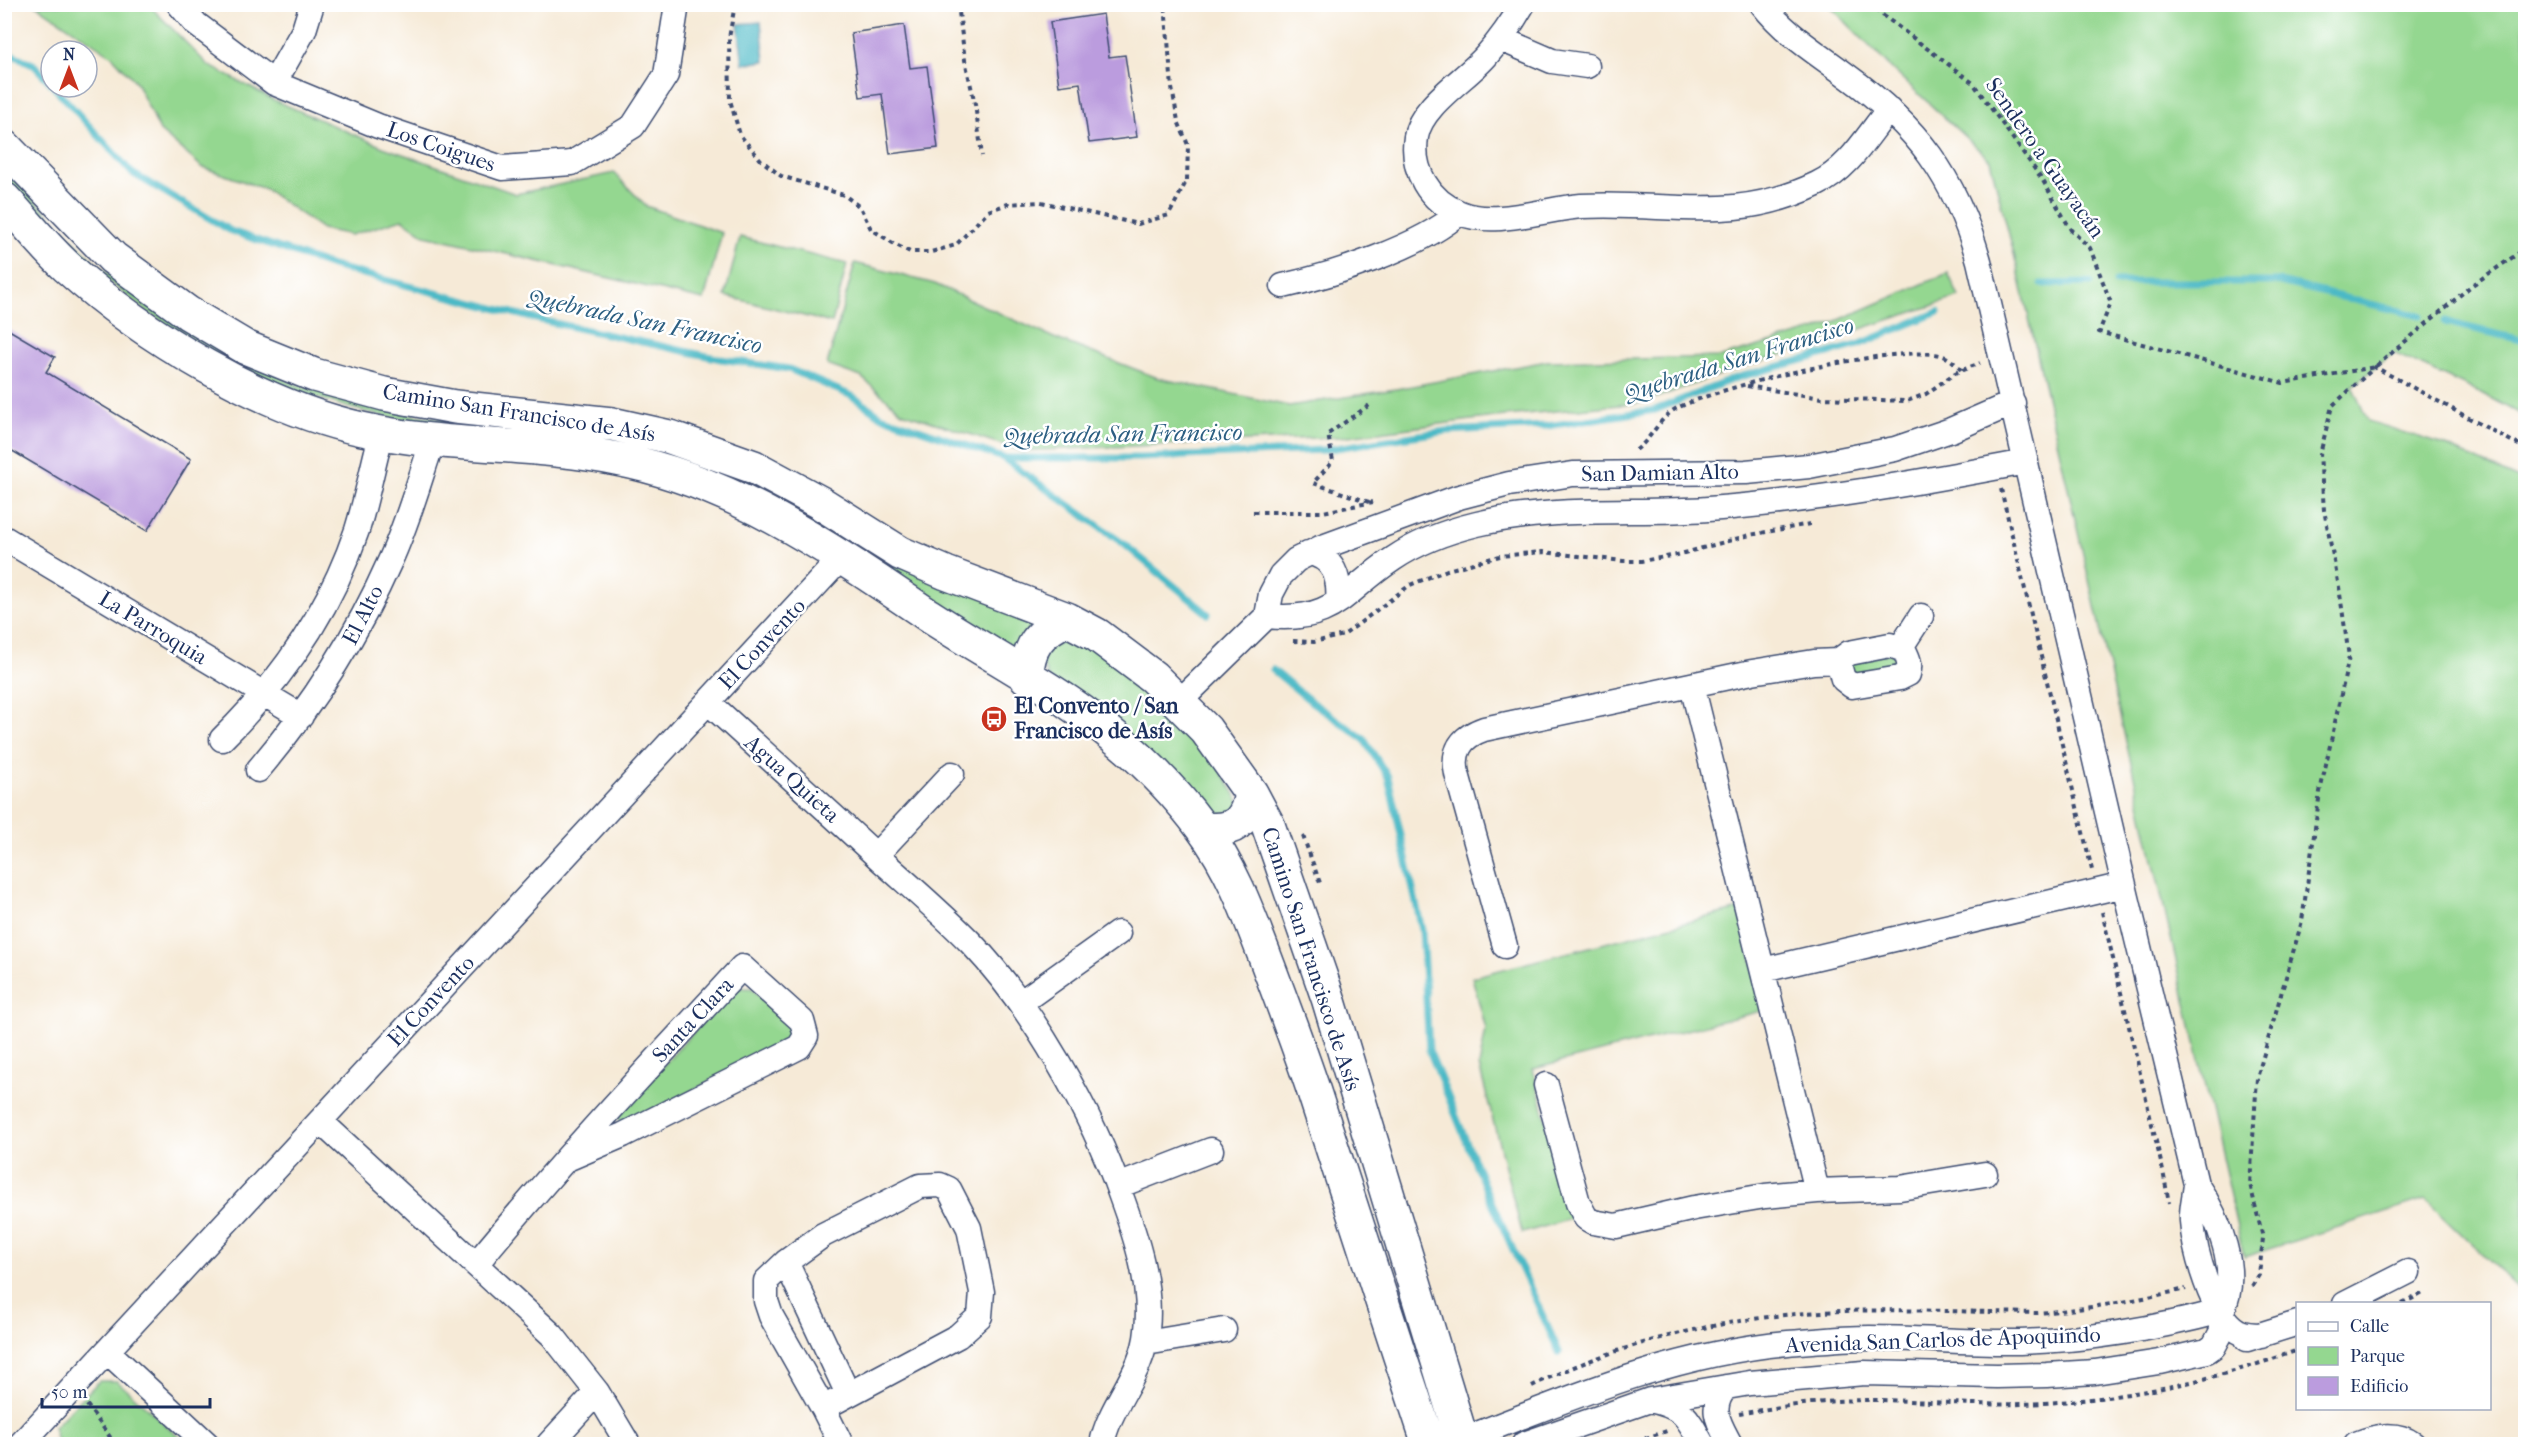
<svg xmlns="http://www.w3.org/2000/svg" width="2530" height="1449" font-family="'IM FELL French Canon',serif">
<rect width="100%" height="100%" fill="#fff"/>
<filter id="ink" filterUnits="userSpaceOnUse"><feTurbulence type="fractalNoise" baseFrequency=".0167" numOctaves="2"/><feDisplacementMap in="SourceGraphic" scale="12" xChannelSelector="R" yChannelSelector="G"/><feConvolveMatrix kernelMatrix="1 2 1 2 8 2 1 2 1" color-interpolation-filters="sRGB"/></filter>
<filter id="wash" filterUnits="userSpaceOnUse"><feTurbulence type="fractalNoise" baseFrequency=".008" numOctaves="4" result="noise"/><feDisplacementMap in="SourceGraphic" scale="24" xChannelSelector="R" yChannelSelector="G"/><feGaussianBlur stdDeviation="1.35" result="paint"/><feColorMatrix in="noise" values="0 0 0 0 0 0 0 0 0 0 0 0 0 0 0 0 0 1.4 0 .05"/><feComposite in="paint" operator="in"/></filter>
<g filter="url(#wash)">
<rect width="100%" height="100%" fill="#f6ead7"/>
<!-- green -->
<path fill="#94d790" stroke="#588377" stroke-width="1.5" d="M36,5H149L208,65L274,100L383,147L516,194L614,173L646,206L722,233L704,300L425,235L402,219L351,235L322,229L265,189L202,167L160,131L136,82L112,56Z
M1829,5H2525V417L2481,393L2394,353L2352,386L2368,421L2444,445L2525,482V1295L2425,1199L2244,1257L2017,266L1990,160L1894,71Z
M5,169L97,265L138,297L182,328L293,383L357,404L414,415L633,439L752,480L1035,617L1019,658L804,515L727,481L392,418L350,408L297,391L236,366L147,312L64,245L5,180Z
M740,237L847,264L832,323L725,296Z
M855,263L935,284L1054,338L1158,378L1289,406L1396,389L1547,361L1721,357L1818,329L1948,273L1959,297L1728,372L1641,403L1495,417L1340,437L1021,451L902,412L861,377L827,365Z
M1069,636L1104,653L1204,742L1243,808L1207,818L1048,677L1043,664L1044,652Z
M1893,652L1897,669L1853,680L1849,663Z
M1739,909L1765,1010L1533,1069L1571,1219L1522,1233L1479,1066L1486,1029L1472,977Z
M733,988H751L787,1020L789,1033L785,1044L624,1125L617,1117Z
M99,1381H117L187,1444H57L54,1427Z"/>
<!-- water -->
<path fill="#4cb9c6" stroke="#347492" stroke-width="1.5" d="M761,22L765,61L743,64L738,24Z"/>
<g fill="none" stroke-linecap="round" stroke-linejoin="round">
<!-- stream -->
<path stroke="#4cb9c6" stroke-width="7" d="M4,51L33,64L51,83
M54,87L132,173L231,231L332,266L536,319L721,359L789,369L852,396L881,416L1003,458H1140L1323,450L1446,431L1547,426L1655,410L1736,378L1858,345L1938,312
M2116,282H2280L2420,316
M2042,284L2090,283
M2445,322L2526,341
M1003,458L1124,544L1208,614
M1273,670L1313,703L1363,738L1388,777L1422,930L1429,1050L1487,1192L1559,1352"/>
</g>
<g id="blocks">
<!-- building -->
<path fill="#bb9cde" d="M1103,14L1109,57L1125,55L1137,137L1089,143L1080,83L1059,86L1050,22Z
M904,25L910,68L927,66L938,148L890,154L882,94L860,97L851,33Z
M4,327L55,357L46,372L191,459L147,531L4,446Z"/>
</g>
</g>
<g filter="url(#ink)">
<use href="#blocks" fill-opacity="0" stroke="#3c4b70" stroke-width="1.5"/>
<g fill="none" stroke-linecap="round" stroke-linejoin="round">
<defs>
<path id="minor" d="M179,4L196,24L274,83L378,126L502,168L572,163L633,126L666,75L677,4
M1523,4C1512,23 1500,40 1486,56C1466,79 1420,106 1416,137C1411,170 1429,201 1460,213C1494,227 1545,209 1581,206C1668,201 1731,225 1817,184C1849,169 1867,136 1889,109
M1762,4C1786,35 1816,52 1846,75C1917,126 1955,177 1979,261L2124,885L2196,1184C2195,1196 2191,1209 2192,1221C2194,1250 2212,1317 2238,1331C2245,1335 2253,1335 2261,1335
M1501,39L1552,61L1587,66
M274,83L304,30L312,4
M1283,286C1333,275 1421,247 1459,213
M4,538L301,716
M1308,553C1334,557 1340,578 1338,601
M1267,616C1335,623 1343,592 1393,559C1418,542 1448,531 1477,524C1552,506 1631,514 1708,509C1816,501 1920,482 2026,462
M1901,647L1921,616
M1692,685L1817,1191
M1180,701L1267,616L1271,594L1281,575L1296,560L1320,548L1459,497L1509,484L1573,474L1746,472L1809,466L1895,449L1951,430L2013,403
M708,702C766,755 824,807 881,860C912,888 944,915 972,944C1032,1007 1093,1114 1121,1196C1136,1237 1152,1285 1147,1330C1144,1373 1109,1405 1102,1444
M222,739C282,680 330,610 357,530C367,498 373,464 382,432
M258,770C312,706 356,638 390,561C408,522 419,481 433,440
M876,855L952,774
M1505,946L1457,774C1452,751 1461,737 1484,729L1752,672L1814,662L1838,661L1849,653L1890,645L1904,650C1908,658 1911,664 1908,674L1900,678L1852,686L1843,679L1838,661
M1763,970L2124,885
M1020,1003L1118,933
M1546,1085L1578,1203L1586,1218L1593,1222L1616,1226L1694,1208L1765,1196L1817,1191L1900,1188L1985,1174
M320,1121L552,1335L597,1392L628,1444
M2196,1184C2219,1218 2241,1272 2222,1311
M1118,1186L1211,1150
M786,1262L848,1394
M476,1264C561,1161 652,1064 742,967L802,1021L806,1036L799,1047L623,1135L567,1159
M2345,1304L2408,1272
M2247,1339L2298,1323
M1146,1343L1224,1330
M107,1351L207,1444
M1726,1387C1708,1408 1719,1423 1730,1444
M1650,1400C1683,1407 1687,1416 1702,1444
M823,1408L958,1336L980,1316L982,1292L969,1228L949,1189L940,1185L920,1186L823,1235L786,1262L766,1281V1301L771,1316L823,1408L841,1444
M1462,1440C1567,1399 1674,1353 1788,1343C1815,1341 1842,1338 1870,1338C1920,1338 1970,1343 2020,1342C2089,1340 2155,1329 2222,1311
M21,1444L842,557
M549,1444L597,1392
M1524,1444L1650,1400L1750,1383L1864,1373L1997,1376L2047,1375L2095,1372L2159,1362L2207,1351L2214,1346L2222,1331V1311
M2356,1444C2374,1437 2395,1431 2413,1444"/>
<path id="secondary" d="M4,146L113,258L188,313L245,347L314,375L384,394L455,407L612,424L670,437L754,467L819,502L900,553L946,573L1067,619L1097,635L1153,677L1206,730L1251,793L1268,825L1328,998L1463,1444
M4,199C25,221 45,247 67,267C143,336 261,407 362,429C446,448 533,442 617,459C733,481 832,550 928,615C974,645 1022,671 1068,702C1118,736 1166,779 1202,828C1231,866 1248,912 1265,957C1282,1002 1299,1047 1314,1092C1352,1210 1390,1327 1429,1444
M1026,677C1029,645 1038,633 1067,619
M1204,829C1234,832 1246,823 1251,793"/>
</defs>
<!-- minor casing -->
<use href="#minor" stroke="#3c4b70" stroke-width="27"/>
<!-- secondary casing -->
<use href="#secondary" stroke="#3c4b70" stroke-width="36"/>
<!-- path -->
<path stroke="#3c4b70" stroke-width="4" stroke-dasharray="4.5 4.5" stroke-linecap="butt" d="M735,4L729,38L730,100L740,135L761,160L781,176L844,195L860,207L871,229L896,245L910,252H931L956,245L988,211L1008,204L1041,202L1138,224L1169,215L1187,180L1188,145L1178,121L1172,88L1165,4
M958,4L965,60L975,104L982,156
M1868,4L1973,83L2042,179L2071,230L2090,248L2111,303L2099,332L2283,383L2375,367L2471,286L2526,248
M4,112L10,119
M1747,386L1822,398L1907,401L1926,394L1955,373L1980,363
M1636,450C1652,438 1659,418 1677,408C1723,385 1891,345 1940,355C1949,357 1955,363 1961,370
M2001,489L2092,870
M1369,502L1313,483L1333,461L1328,434L1371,404
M1253,512H1323L1373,502
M1293,641L1314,642L1344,635L1410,585L1447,570L1500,556L1542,552L1623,561H1641L1677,555L1750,535L1810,524
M1303,836L1320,883
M2102,912L2163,1171L2169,1203
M2252,1286L2259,1275L2263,1238L2250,1184L2257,1078L2302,921L2320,792L2349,657L2339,587L2324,510L2320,454L2332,406L2375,367L2526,449
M2402,1304L2425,1292
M1532,1386C1623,1340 1741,1314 1843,1311C1908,1309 1973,1312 2038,1313C2089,1309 2137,1300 2186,1289
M87,1405L115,1444
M1739,1414C1782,1406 1826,1400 1870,1400C1920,1400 1971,1406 2021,1404C2115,1401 2209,1383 2298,1350
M1628,1444L1667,1431"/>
<!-- minor -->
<use href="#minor" stroke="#fff" stroke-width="24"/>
<!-- secondary -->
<use href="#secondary" stroke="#fff" stroke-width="33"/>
</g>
</g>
<!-- icons -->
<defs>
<symbol id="bus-disc" viewBox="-11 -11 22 22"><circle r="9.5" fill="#c8321e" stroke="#fff"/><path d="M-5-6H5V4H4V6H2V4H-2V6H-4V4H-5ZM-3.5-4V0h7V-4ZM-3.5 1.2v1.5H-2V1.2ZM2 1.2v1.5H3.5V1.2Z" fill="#fff"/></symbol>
</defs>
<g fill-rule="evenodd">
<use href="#bus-disc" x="979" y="704" width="30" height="30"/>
</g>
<g text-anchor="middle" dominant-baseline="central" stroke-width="5" stroke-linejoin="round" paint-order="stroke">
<!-- street labels -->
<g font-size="22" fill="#1b2f5e" stroke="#fff">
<text transform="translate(441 147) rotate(19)">Los Coigues</text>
<text transform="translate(2045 158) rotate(55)">Sendero a Guayacán</text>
<text transform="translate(519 413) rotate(9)">Camino San Francisco de Asís</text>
<text transform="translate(1660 473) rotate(-1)">San Damian Alto</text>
<text transform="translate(363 615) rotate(-63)">El Alto</text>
<text transform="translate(153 628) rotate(31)">La Parroquia</text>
<text transform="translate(762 644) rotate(-47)">El Convento</text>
<text transform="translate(792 779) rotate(42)">Agua Quieta</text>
<text transform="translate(1311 959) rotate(72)">Camino San Francisco de Asís</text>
<text transform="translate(431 1001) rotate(-47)">El Convento</text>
<text transform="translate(693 1020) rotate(-47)">Santa Clara</text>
<text transform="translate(1943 1340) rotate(-2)">Avenida San Carlos de Apoquindo</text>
</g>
<!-- poi labels -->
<g font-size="22" font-weight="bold" fill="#1b2f5e" stroke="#fff" text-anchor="start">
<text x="1014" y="706">El Convento / San<tspan x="1014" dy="25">Francisco de Asís</tspan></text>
</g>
<!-- water labels -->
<g font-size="24" font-style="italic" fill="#2c5f82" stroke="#fff">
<text transform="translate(645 321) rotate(12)">Quebrada San Francisco</text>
<text transform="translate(1739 359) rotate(-17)">Quebrada San Francisco</text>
<text transform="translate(1123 434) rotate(-1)">Quebrada San Francisco</text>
</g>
</g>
<!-- margin -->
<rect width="2530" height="1449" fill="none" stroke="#fff" stroke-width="24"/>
<!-- legend -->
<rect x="2296" y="1302" width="195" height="108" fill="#ffffff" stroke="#a4acbf" stroke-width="1.5"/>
<rect x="2308" y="1322" width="30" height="9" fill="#ffffff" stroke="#a4acbf" stroke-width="1.5"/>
<text x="2350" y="1332" font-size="18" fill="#1b2f5e">Calle</text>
<rect x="2308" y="1347" width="30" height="18" fill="#94d790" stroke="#a4acbf" stroke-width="1.5"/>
<text x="2350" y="1362" font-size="18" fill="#1b2f5e">Parque</text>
<rect x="2308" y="1377" width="30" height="18" fill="#bb9cde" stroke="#a4acbf" stroke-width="1.5"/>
<text x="2350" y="1392" font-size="18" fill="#1b2f5e">Edificio</text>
<!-- north arrow -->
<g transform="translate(69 69)"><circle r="28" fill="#ffffff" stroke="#a4acbf" stroke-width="1.5"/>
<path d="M0-4.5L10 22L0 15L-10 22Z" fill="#c8321e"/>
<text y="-9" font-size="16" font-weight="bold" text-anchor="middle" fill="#1b2f5e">N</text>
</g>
<!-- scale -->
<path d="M42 1398v9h168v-9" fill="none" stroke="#1b2f5e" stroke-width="3"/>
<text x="51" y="1398" font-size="18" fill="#1b2f5e" stroke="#ffffff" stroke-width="4.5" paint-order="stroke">50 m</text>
</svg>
